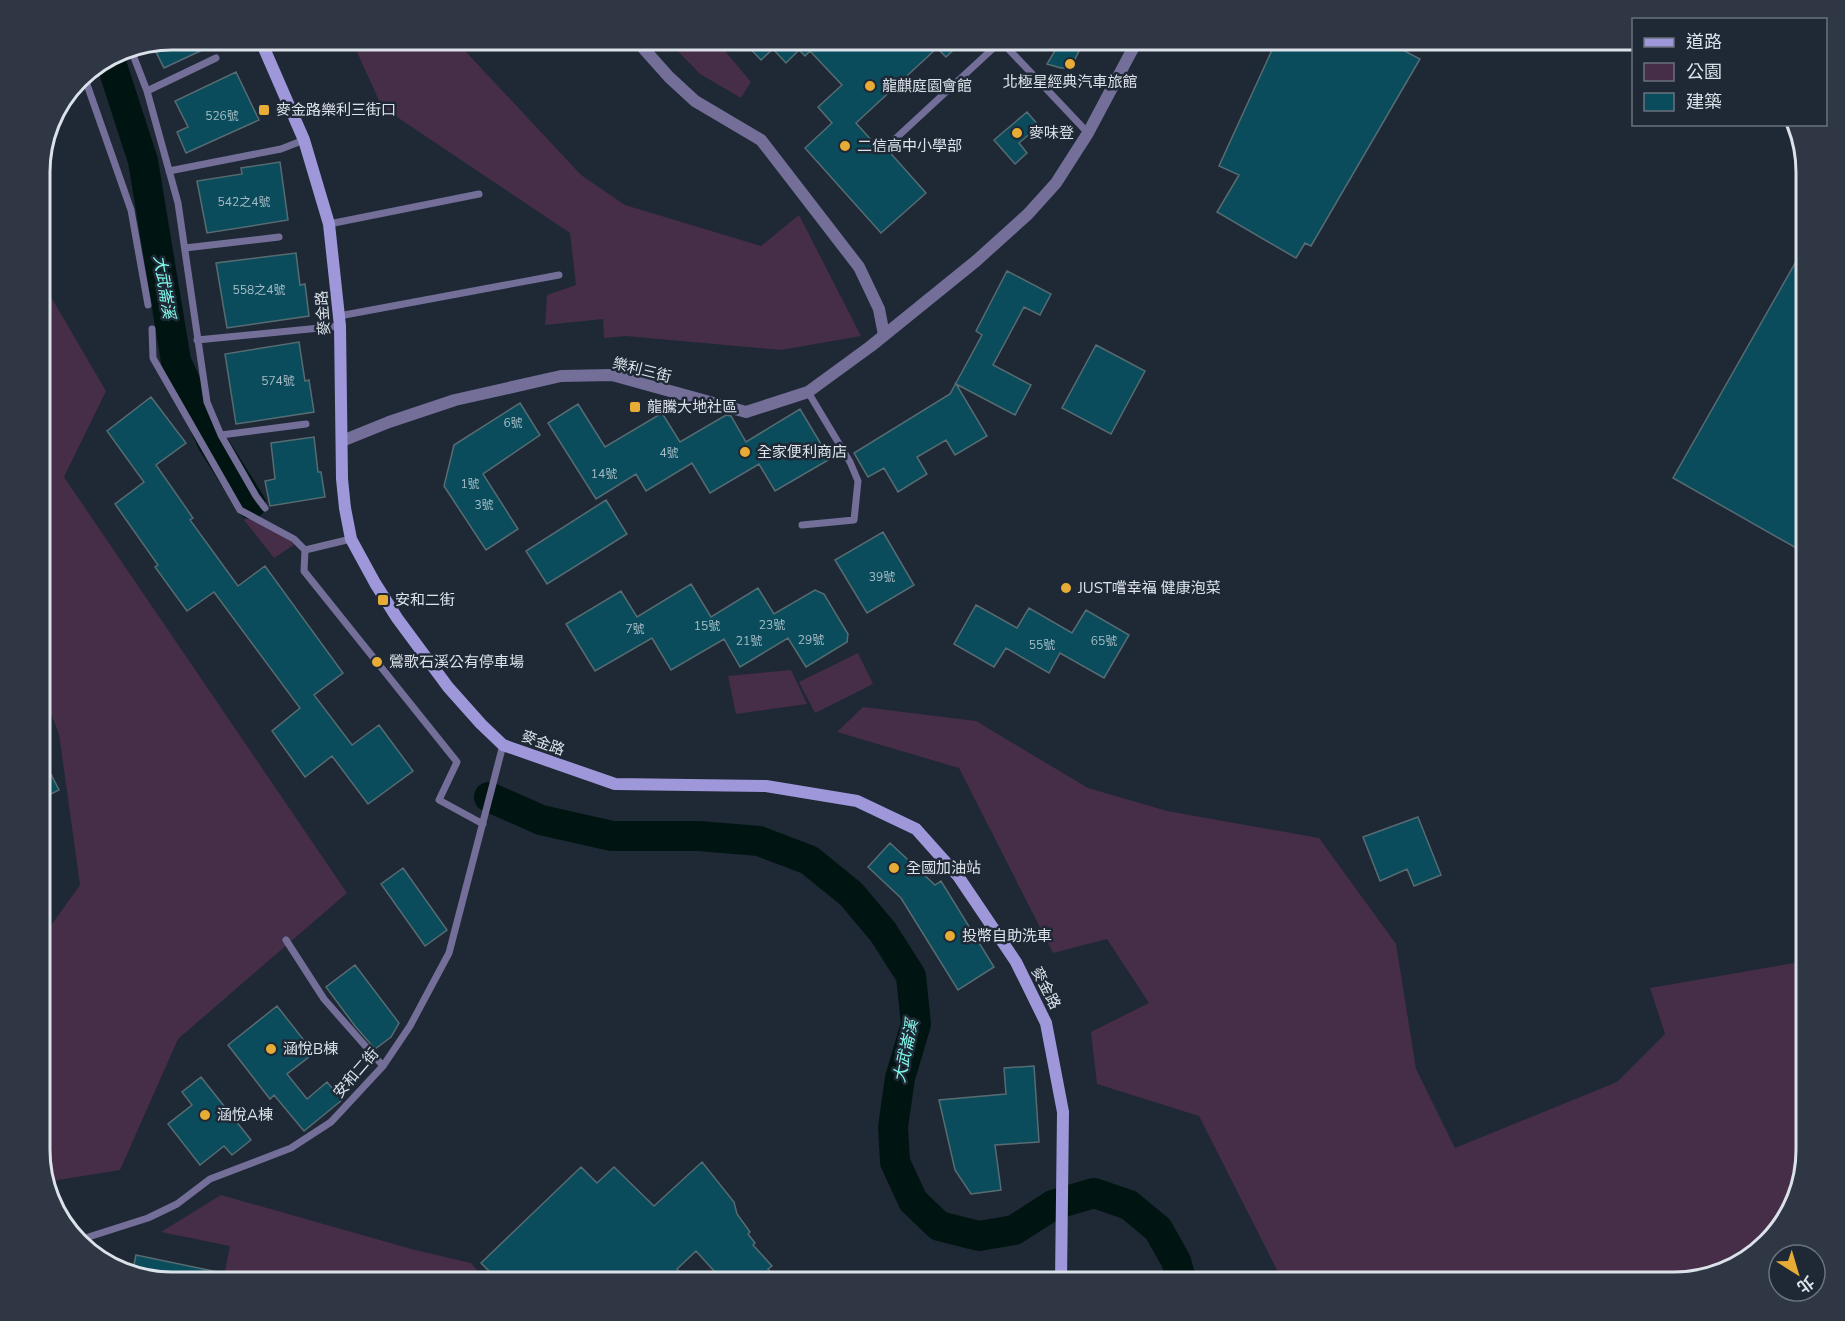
<svg xmlns="http://www.w3.org/2000/svg" width="1845" height="1321" font-family="'Nunito Sans','Noto Sans TC',sans-serif">
<rect width="100%" height="100%" fill="#1f2835"/>
<!-- green -->
<path fill="#462d48" d="M351,39H454L581,175L625,205L761,246L799,215L861,336L781,350L626,336L604,338L603,319L545,325L547,295L576,285L570,233L382,107Z
M666,39H715L751,82L741,98L700,74Z
M39,253L41,280L106,391L64,477L347,893L178,1039L120,1170L46,1182L39,1158V942L80,885L59,734L39,683Z
M250,515L295,544L274,558L244,520Z
M858,653L873,684L815,713L799,682Z
M791,670L807,704L736,714L728,676Z
M863,707L976,721L1088,788L1167,811L1319,838L1396,944L1416,1069L1455,1148L1617,1082L1665,1034L1650,988L1806,961V1150L1779,1230L1732,1268L1673,1282H1283L1199,1116L1097,1084L1091,1032L1149,1003L1107,939L1053,953L959,768L837,732Z
M221,1195L415,1250L471,1263L487,1282L223,1281L230,1246L161,1232Z"/>
<g fill="none" stroke-linecap="round" stroke-linejoin="round">
<!-- river -->
<path stroke="#001512" stroke-width="30" d="M109,56L143,161L176,361L212,442L251,504
M489,797L541,820L612,836H699L759,841L809,860L851,894L883,932L911,976L916,1024L900,1078L893,1127L895,1162L913,1201L939,1226L979,1236L1014,1230L1053,1205L1094,1193L1129,1205L1158,1229L1176,1261L1182,1282"/>
</g>
<!-- building -->
<path fill="#0a4c5c" stroke="#576c72" stroke-width="1.5" d="M172,39H226L164,68L154,48Z
M741,39H965L946,57L937,48L856,123L882,152L886,148L926,193L881,233L805,148L832,123L818,107L842,85L810,51L805,56L799,50L786,63L773,49L761,60Z
M1062,39H1085L1073,63L1068,68H1061L1047,64Z
M1277,39H1382L1420,59L1311,246L1305,243L1296,258L1217,212L1239,175L1219,166Z
M236,72L259,120L186,153L177,132L188,127L175,101Z
M1027,112L1039,126L1019,143L1027,153L1015,164L994,140Z
M280,162L288,220L207,233L197,181L242,174L241,168Z
M1806,244V534L1798,549L1673,478Z
M296,253L300,285L305,284L309,316L227,328L216,263Z
M1007,271L1051,294L1040,315L1024,307L993,365L1031,385L1015,415L956,384L987,436L955,455L946,440L917,457L927,474L898,492L884,468L868,477L854,453L950,394L982,335L976,331Z
M299,342L305,381L309,380L314,412L236,424L225,354Z
M1096,345L1145,371L1111,434L1062,408Z
M151,397L186,443L156,465L193,518L190,520L238,586L265,566L343,673L314,695L352,745L379,725L413,771L368,804L332,756L305,777L272,731L300,708L214,592L187,611L155,567L158,565L115,504L144,482L107,431Z
M520,403L540,435L483,474L518,529L486,550L444,486L454,445Z
M578,404L605,447L662,413L680,442L726,415L731,416L746,442L800,409L830,459L775,491L759,464L710,493L692,463L646,491L636,474L596,499L548,423Z
M314,437L318,472H321L325,497L270,506L265,481L275,479L271,443Z
M606,500L627,534L547,584L526,551Z
M883,532L914,585L867,613L835,560Z
M691,584L711,617L758,588L774,614L815,590L824,594L848,634L847,642L806,667L788,638L740,667L724,639L671,670L652,638L595,671L566,624L621,591L637,617Z
M976,605L1017,628L1029,608L1072,633L1086,610L1129,635L1104,678L1060,653L1049,673L1006,648L994,667L954,644Z
M39,751L59,790L39,800Z
M1418,817L1441,875L1414,886L1407,869L1380,881L1363,837Z
M890,843L935,885L941,881L994,967L958,990L901,898L868,867Z
M403,868L447,930L425,946L381,884Z
M355,965L399,1023L391,1037L375,1049L355,1026L326,987Z
M277,1006L314,1053L287,1074L307,1099L327,1082L342,1100L304,1131L274,1095L270,1099L228,1045Z
M1034,1066L1039,1142L995,1145L1001,1190L971,1194L955,1170L939,1100L1006,1094L1004,1068Z
M201,1077L251,1140L232,1155L224,1146L200,1165L168,1124L192,1105L182,1092Z
M702,1162L734,1202L737,1214L750,1232L748,1234L755,1243L753,1245L772,1266L768,1269L780,1282H724L696,1251L677,1269L689,1282H500L481,1263L581,1167L597,1183L614,1167L654,1206Z
M136,1255L237,1276L236,1282H171L133,1269Z"/>
<g fill="none" stroke-linecap="round" stroke-linejoin="round">
<!-- lane -->
<path stroke="#736f99" stroke-width="7" d="M999,39L1088,133
M130,47L147,91L178,203L207,402L221,435L256,496L265,508
M83,73L131,210L148,305
M147,91L216,58
M894,140L1001,41
M169,171L281,149L304,140
M329,224L479,194
M185,248L279,237
M339,316L559,275
M152,329L153,358L240,510L294,539L305,550
M197,340L340,326
M221,435L306,424
M802,525L854,520L858,481L850,462L808,392
M351,539L305,550L304,571L457,762L439,800L483,824
M286,940L324,999L383,1066
M79,1240L148,1218L177,1204L210,1179L291,1148L331,1122L383,1066L410,1026L449,953L503,745"/>
<!-- street -->
<path stroke="#736f99" stroke-width="12" d="M635,39L669,77L695,101L761,140L859,267L879,309L884,335
M342,441L389,422L455,400L561,376L612,375L746,412L808,392L871,346L976,261L1028,214L1056,183L1088,133L1138,39"/>
<!-- secondary -->
<path stroke="#9e97da" stroke-width="12" d="M260,39L304,140L329,224L340,326L342,479L345,508L351,539L375,583L397,618L448,687L481,724L503,745L615,784L766,786L857,801L916,829L958,876L1016,962L1046,1023L1063,1112L1061,1282"/>
</g>
<!-- markers -->
<g fill="#e6ac36" stroke="#1f2835" stroke-width="2">
<circle cx="1070" cy="64" r="6"/>
<circle cx="870" cy="86" r="6"/>
<rect x="258" y="104" width="12" height="12" rx="3"/>
<circle cx="1017" cy="133" r="6"/>
<circle cx="845" cy="146" r="6"/>
<rect x="629" y="401" width="12" height="12" rx="3"/>
<circle cx="745" cy="452" r="6"/>
<circle cx="1066" cy="588" r="6"/>
<rect x="377" y="594" width="12" height="12" rx="3"/>
<circle cx="377" cy="662" r="6"/>
<circle cx="894" cy="868" r="6"/>
<circle cx="950" cy="936" r="6"/>
<circle cx="271" cy="1049" r="6"/>
<circle cx="205" cy="1115" r="6"/>
</g>
<g text-anchor="middle" dominant-baseline="central" stroke-width="5" stroke-linejoin="round" paint-order="stroke">
<!-- number labels -->
<g font-size="12" fill="#a7bcc6">
<text x="222" y="116">526號</text>
<text x="244" y="202">542之4號</text>
<text x="259" y="290">558之4號</text>
<text x="278" y="381">574號</text>
<text x="513" y="423">6號</text>
<text x="669" y="453">4號</text>
<text x="604" y="474">14號</text>
<text x="470" y="484">1號</text>
<text x="484" y="505">3號</text>
<text x="882" y="577">39號</text>
<text x="772" y="625">23號</text>
<text x="707" y="626">15號</text>
<text x="635" y="629">7號</text>
<text x="811" y="640">29號</text>
<text x="749" y="641">21號</text>
<text x="1104" y="641">65號</text>
<text x="1042" y="645">55號</text>
</g>
<!-- poi labels -->
<g font-size="15" fill="#dbe2ea" stroke="#1f2835" text-anchor="start">
<text x="1070" y="82" text-anchor="middle">北極星經典汽車旅館</text>
<text x="882" y="86">龍麒庭園會館</text>
<text x="276" y="110">麥金路樂利三街口</text>
<text x="1029" y="133">麥味登</text>
<text x="857" y="146">二信高中小學部</text>
<text x="647" y="407">龍騰大地社區</text>
<text x="757" y="452">全家便利商店</text>
<text x="1078" y="588">JUST嚐幸福 健康泡菜</text>
<text x="395" y="600">安和二街</text>
<text x="389" y="662">鶯歌石溪公有停車場</text>
<text x="906" y="868">全國加油站</text>
<text x="962" y="936">投幣自助洗車</text>
<text x="283" y="1049">涵悅B棟</text>
<text x="217" y="1115">涵悅A棟</text>
</g>
<!-- street labels -->
<g font-size="15" fill="#dbe2ea" stroke="#1f2835">
<text transform="translate(323 313) rotate(-94)">麥金路</text>
<text transform="translate(642 370) rotate(14)">樂利三街</text>
<text transform="translate(543 743) rotate(20)">麥金路</text>
<text transform="translate(1046 988) rotate(63)">麥金路</text>
<text transform="translate(356 1073) rotate(-49)">安和二街</text>
</g>
<!-- water labels -->
<g font-size="16" font-style="italic" fill="#82fced" stroke="#1f2835">
<text transform="translate(164 287) rotate(81)">大武崙溪</text>
<text transform="translate(906 1051) rotate(-78)">大武崙溪</text>
</g>
</g>
<!-- crop -->
<path d="M0 0H1845V1321H0ZM172 50H1674A122 122 0 0 1 1796 172V1150A122 122 0 0 1 1674 1272H172A122 122 0 0 1 50 1150V172A122 122 0 0 1 172 50Z" fill="#2e3743" fill-rule="evenodd"/>
<path fill="none" stroke="#dbe2ea" stroke-width="3" d="M172 50H1674A122 122 0 0 1 1796 172V1150A122 122 0 0 1 1674 1272H172A122 122 0 0 1 50 1150V172A122 122 0 0 1 172 50Z"/>
<!-- legend -->
<rect x="1632" y="18" width="195" height="108" fill="#1f2835" stroke="#6a727d" stroke-width="1.5"/>
<rect x="1644" y="38" width="30" height="9" fill="#9e97da" stroke="#6a727d" stroke-width="1.5"/>
<text x="1686" y="48" font-size="18" fill="#dbe2ea">道路</text>
<rect x="1644" y="63" width="30" height="18" fill="#462d48" stroke="#6a727d" stroke-width="1.5"/>
<text x="1686" y="78" font-size="18" fill="#dbe2ea">公園</text>
<rect x="1644" y="93" width="30" height="18" fill="#0a4c5c" stroke="#6a727d" stroke-width="1.5"/>
<text x="1686" y="108" font-size="18" fill="#dbe2ea">建築</text>
<!-- north arrow -->
<g transform="translate(1797 1273) rotate(143)"><circle r="28" fill="#1f2835" stroke="#6a727d" stroke-width="1.5"/>
<path d="M0-4.5L10 22L0 15L-10 22Z" fill="#e6ac36"/>
<text y="-9" font-size="16" font-weight="bold" text-anchor="middle" fill="#dbe2ea">北</text>
</g>
</svg>
